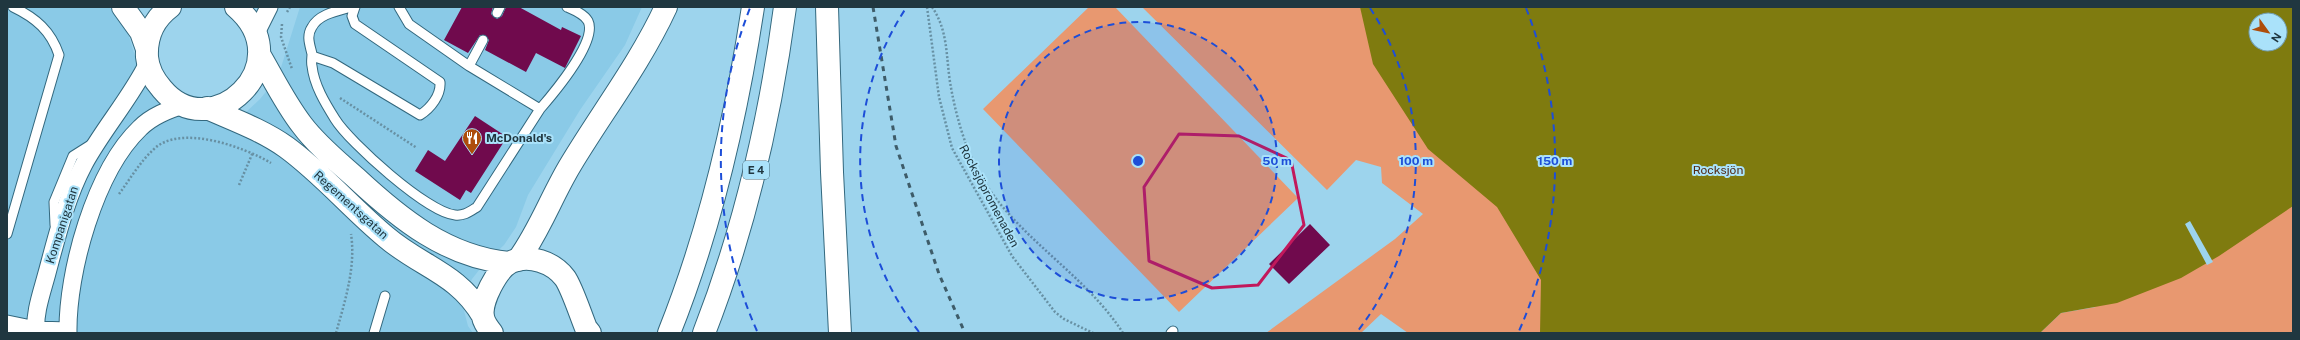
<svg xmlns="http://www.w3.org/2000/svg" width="2300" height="340" font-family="'Public Sans',sans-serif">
<rect width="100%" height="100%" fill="#9dd4ed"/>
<!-- built -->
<path fill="#8acae7" d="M7,7H109L128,33L137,63L180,114L211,122L244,114L260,99L278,77L300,7H642L625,45L580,110L528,195L516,227L504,245L483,265L472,279L462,303L468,326L473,333H7Z"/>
<!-- green -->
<path fill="#e89870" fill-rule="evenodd" d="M1089,7H1115L1298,198L1179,312L983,109Z
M1142,7H2293V333H2040L2061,313L2096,307L2061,309L2036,333H1408L1381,314L1361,333H1266L1395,239L1423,214L1382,183L1381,167L1356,160L1327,190ZM2256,20H2280V44H2256Z"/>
<!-- water -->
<path fill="#7f7b0f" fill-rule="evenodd" d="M1360,7H2293V206L2219,256L2181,278L2117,303L2061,313L2040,333H1540L1541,280L1497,207L1428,149L1373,64ZM2256,20H2280V44H2256Z"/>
<!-- pier -->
<path fill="#9dd4ed" d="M2190,221L2213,262L2207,265L2185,224Z"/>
<!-- building -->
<path fill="#700a4d" d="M462,7H493L491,14L497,19L502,16L506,7H519L561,30L562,27L581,36L565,68L536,53L526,72L485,50L489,40L485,35H480L468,53L444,40Z
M475,116L507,137L471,193L466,190L460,200L415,171L428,150L445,161Z
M1310,224L1330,245L1289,284L1269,264Z"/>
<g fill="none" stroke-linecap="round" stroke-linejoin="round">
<defs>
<path id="lane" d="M351,7C337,11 319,14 312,27C306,36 310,45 312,54C312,58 311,62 312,66C314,85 325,103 335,119C349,142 428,213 455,215C464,216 469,212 477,207L540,109
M399,7L409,24L469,66L540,109C553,94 598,41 588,21C584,14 574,10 567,7
M497,13L500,7
M312,56L333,63L420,115C431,108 441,95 440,82L355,24L352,16L355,7
M469,66L483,40
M55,225L54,202L73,156L92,144
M7,234L59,55C51,31 36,18 13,7
M374,333L385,296
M1171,333L1173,331"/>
<path id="street" d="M256,33L269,7
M7,324L36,330L68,331
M36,333C34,313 42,292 47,273C57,236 66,198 84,164C103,129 130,99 148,63
M68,333C67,272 95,171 140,128C152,116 168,110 183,105"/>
<path id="secondary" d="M123,7L141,32L147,49
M170,7C154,19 146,37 147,57C148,69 154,80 162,89C211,148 302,64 236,7
M259,54C273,78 285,103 302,125C317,145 337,161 356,178C400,219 447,257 509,263
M207,108C234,120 262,130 286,147C322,173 351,208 386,237C421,267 458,273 483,316
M492,333C488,328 484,323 483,317C480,302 497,269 511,262C529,254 553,262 565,278C572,288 581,316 586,328L590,333"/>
<path id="highway" d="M827,7L832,172L840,333
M518,260C540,230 552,195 571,164C603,111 640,63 666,7
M669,333C711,228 736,119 753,7
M704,333C745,228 770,119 785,7"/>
</defs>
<!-- lane casing -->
<use href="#lane" stroke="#33687e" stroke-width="11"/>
<!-- street casing -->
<use href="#street" stroke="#33687e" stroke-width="19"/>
<!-- secondary casing -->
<use href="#secondary" stroke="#33687e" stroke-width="24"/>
<!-- highway casing -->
<use href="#highway" stroke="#33687e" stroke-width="24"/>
<!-- path -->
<path stroke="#6790a3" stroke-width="2.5" stroke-dasharray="2 2" stroke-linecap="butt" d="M927,7L939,97L952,148L1012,256L1055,312L1064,319L1093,333
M932,7C948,30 946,56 950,82C955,112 964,145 978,171C1013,236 1083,271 1123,333
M287,12L290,7
M282,24L281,37L292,69
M340,98L417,148
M239,185L253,152
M119,194C130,179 140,162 153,150C179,123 244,147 271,163
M336,333C345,301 356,267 351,234"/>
<!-- lane -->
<use href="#lane" stroke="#fff" stroke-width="9"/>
<!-- street -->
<use href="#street" stroke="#fff" stroke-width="17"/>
<!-- secondary -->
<use href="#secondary" stroke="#fff" stroke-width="22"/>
<!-- highway -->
<use href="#highway" stroke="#fff" stroke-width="22"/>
<!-- rail -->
<path stroke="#3e5c69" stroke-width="3" stroke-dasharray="5 5" stroke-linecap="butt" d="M873,7L896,146L939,274L965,333"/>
</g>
<!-- marked area -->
<path fill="none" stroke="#c2185b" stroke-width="3" stroke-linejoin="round" d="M1179,134L1239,136L1291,160L1304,225L1258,285L1212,288L1149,261L1144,187Z"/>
<!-- distance rings -->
<circle cx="1138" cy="161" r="139" fill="#1d4ed8" fill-opacity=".12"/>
<g fill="none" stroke="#1d4ed8" stroke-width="2" stroke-dasharray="7 5">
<circle cx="1138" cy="161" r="139"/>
<path d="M919 332A278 278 0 0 1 906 8M1370 8A278 278 0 0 1 1357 332"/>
<path d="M757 331A417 417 0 0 1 750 8M1526 8A417 417 0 0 1 1519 331"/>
</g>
<!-- icons -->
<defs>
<symbol id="restaurant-pin" viewBox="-11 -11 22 30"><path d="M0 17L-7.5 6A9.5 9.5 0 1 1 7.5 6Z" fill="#ae4d0b" stroke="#aae2fa"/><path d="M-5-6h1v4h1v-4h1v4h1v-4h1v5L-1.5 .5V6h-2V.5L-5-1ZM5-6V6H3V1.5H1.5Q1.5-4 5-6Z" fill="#fff"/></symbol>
</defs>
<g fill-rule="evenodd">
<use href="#restaurant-pin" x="461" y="127" width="22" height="30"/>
</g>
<g text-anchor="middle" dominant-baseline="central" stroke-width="4" stroke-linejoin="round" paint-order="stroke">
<!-- shield labels -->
<rect fill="#aae2fa" stroke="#496a78" stroke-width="1" x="743" y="161" width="26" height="18" rx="3"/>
<g font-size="11" font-weight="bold" fill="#203740">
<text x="756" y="170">E 4</text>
</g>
<!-- poi labels -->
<g font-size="12" font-weight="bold" fill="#203740" stroke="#aae2fa" text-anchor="start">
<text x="486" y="138">McDonald's</text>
</g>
<!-- park labels -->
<g font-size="12" fill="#532913" stroke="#aae2fa">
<text x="1718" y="170">Rocksjön</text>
</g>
<!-- street labels -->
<g font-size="12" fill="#203740" stroke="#aae2fa">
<text transform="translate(989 196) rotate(62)">Rocksjöpromenaden</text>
<text transform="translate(351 205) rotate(42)">Regementsgatan</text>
<text transform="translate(62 225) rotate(-72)">Kompanigatan</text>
</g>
</g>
<circle cx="1138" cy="161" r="6" fill="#1d4ed8" stroke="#aae2fa" stroke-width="2"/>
<g font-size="12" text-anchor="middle" font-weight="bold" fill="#1d4ed8" stroke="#aae2fa" stroke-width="4" stroke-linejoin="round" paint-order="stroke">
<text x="1277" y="165">50 m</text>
<text x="1416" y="165">100 m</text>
<text x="1555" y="165">150 m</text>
</g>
<!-- border -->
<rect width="2300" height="340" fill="none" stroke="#203740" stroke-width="16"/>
<!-- north arrow -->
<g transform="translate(2268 32) rotate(123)"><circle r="19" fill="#aae2fa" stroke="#739eb0"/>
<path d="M0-3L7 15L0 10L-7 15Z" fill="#ae4d0b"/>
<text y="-6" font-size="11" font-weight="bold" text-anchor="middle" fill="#203740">N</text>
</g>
</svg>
